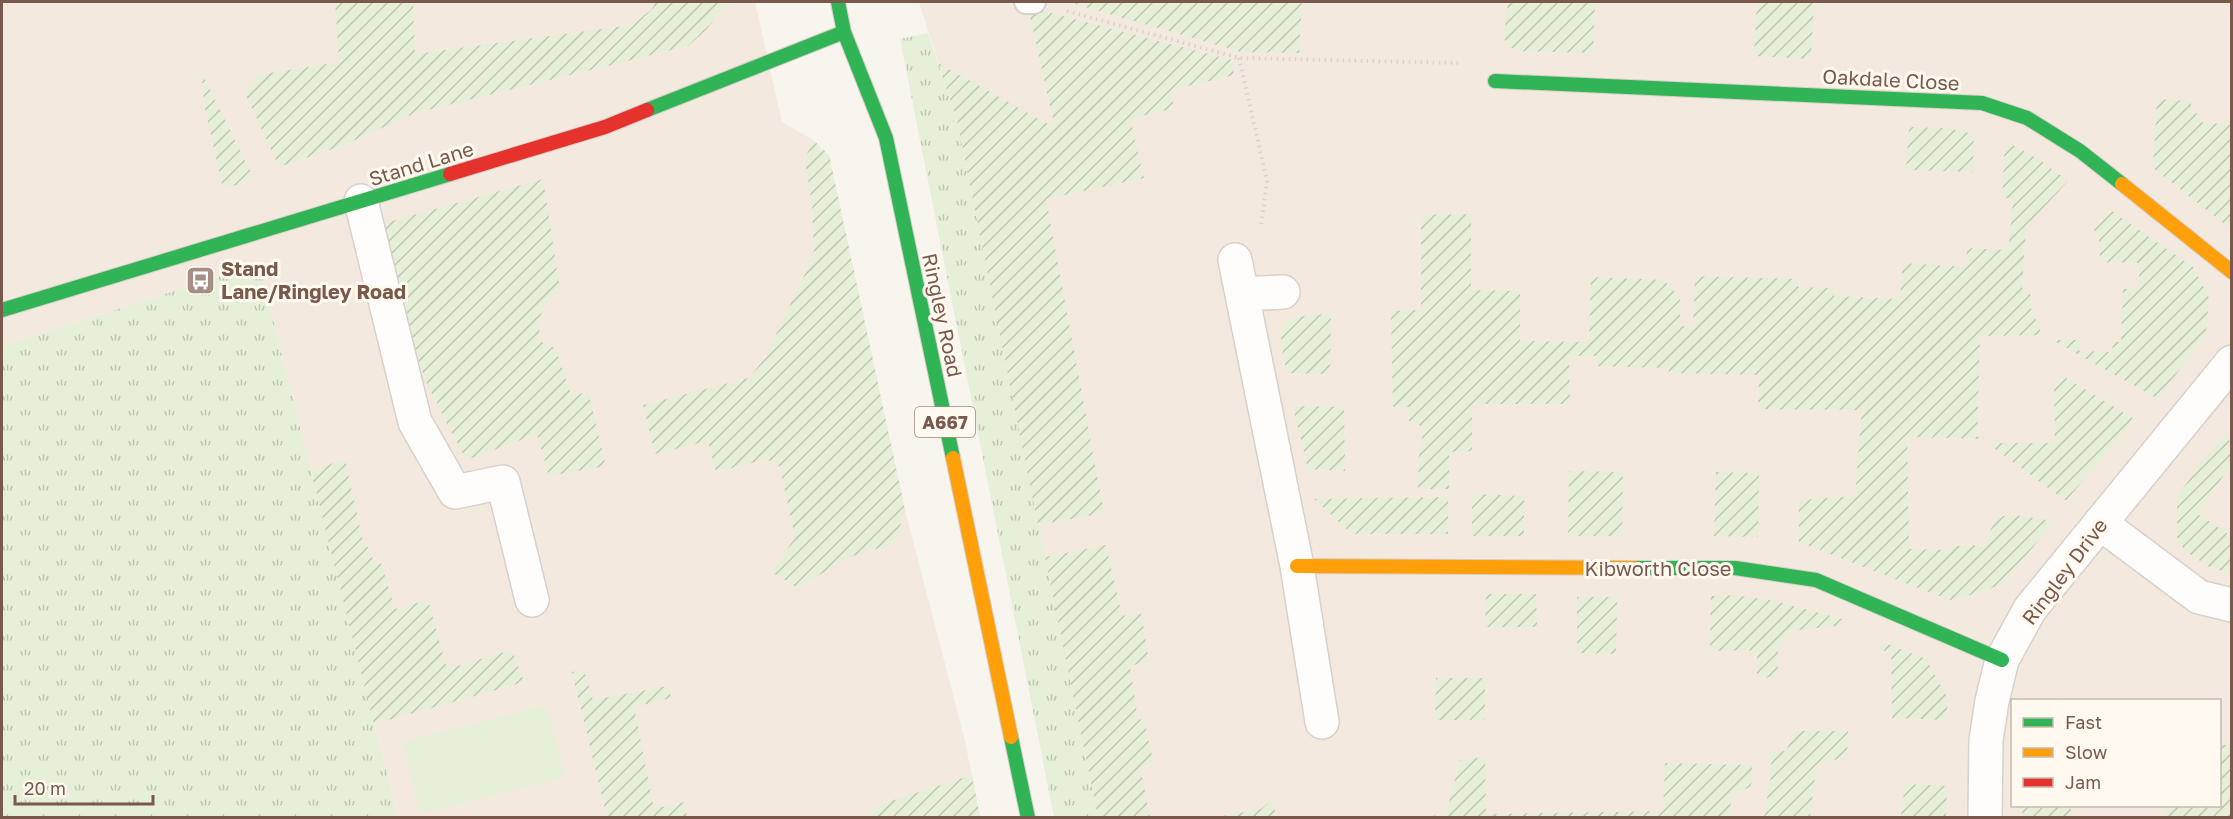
<svg xmlns="http://www.w3.org/2000/svg" width="2233" height="819" font-family="'Golos Text',sans-serif">
<defs>
<pattern id="grass-tufts" width="24" height="20" patternUnits="userSpaceOnUse" patternTransform="scale(1.5)"><rect width="24" height="20" fill="#e6f0d8"/><path d="M3 7l-1-3M5 7V3M7 7l1-3M15 17l-1-3M17 17v-4M19 17l1-3" fill="none" stroke="#bfc5b1"/></pattern>
<pattern id="garden-furrows" width="10" height="10" patternUnits="userSpaceOnUse" patternTransform="scale(1.5)"><rect width="10" height="10" fill="#e6f0d8"/><path d="M-1 1l2-2M0 10L10 0M9 11l2-2" fill="none" stroke="#bfc5b1"/></pattern>
</defs>
<rect width="100%" height="100%" fill="#f8f4ee"/>
<!-- residential -->
<path fill="#f4e9de" fill-rule="evenodd" d="M2,2H755L782,122L813,140L829,155L905,510L965,741L980,817H398L259,264L2,346Z
M919,2H2231V817H1098L957,120ZM2012,700H2220V806H2012Z"/>
<!-- grass -->
<path fill="url(#grass-tufts)" d="M928,33L957,120L1098,817H1054L900,39Z
M259,264L398,817H2V346Z"/>
<!-- garden -->
<path fill="url(#garden-furrows)" d="M335,2H413L415,54L632,25L651,10L656,2H728L705,31L688,46L415,113L344,145L279,167L245,93L258,75L339,62Z
M1068,2H1302L1299,53L1241,52Z
M1508,2H1595L1593,53L1518,51L1510,47L1504,39Z
M1757,2H1814L1811,59L1754,56Z
M1028,7L1232,60L1234,75L1171,90L1174,108L1130,119L1144,178L1046,199L1104,513L1038,525L957,120L938,63L1055,128Z
M201,71L254,179L223,189L205,109Z
M2157,99L2191,101V113L2200,114V122L2231,125V229L2153,168Z
M1909,127L1946,128L1974,134L1973,172L1906,170Z
M813,140L829,155L905,510L895,543L847,558L798,588L771,572L795,538L780,467L767,459L716,472L708,441L655,454L643,405L749,378L765,358L814,255L812,204L805,159Z
M2005,141L2040,160L2068,181L2026,227L2022,288L2030,292L2031,308L2042,335L1980,336L1977,436L1982,439L1907,437L1909,549L1952,550L1957,546L1986,545C1986,534 1994,528 1995,517L2014,515L2054,521L2003,584L1952,601L1799,542V500L1855,496L1861,417L1866,410L1758,409L1759,375L1669,373L1668,368L1597,366L1596,356H1569L1570,404H1472V451L1449,452V489H1418L1419,450L1424,431L1419,424L1409,421V407H1393L1391,311L1421,310V215L1471,214V290L1520,291V341L1589,342L1591,277L1664,280L1680,297V326L1693,327L1695,276L1798,279V287L1834,288V296L1900,299L1903,263L1966,267L1967,248L2005,250L2009,246L2013,199L2002,197Z
M543,179L560,289C541,308 536,316 541,342L555,348L572,396L588,392L606,466L549,476L537,434L466,460L427,384L401,308L378,225Z
M2110,210L2193,267L2209,298L2206,333L2158,399L2052,340H2080L2079,351L2112,352L2113,342H2121L2123,289H2139V263L2100,262L2099,238L2094,230Z
M1331,314L1330,374L1287,373C1275,321 1277,316 1331,314Z
M2063,376L2134,419L2066,501L1987,443H2055L2054,389Z
M1293,406L1344,407L1345,471L1308,469Z
M2222,436L2231,442V468L2229,467L2198,514L2231,536V573L2211,568L2185,551L2177,537V496Z
M345,459L364,546L367,545L375,564L381,563L395,609L428,600L447,669L512,650L524,682L374,724L311,471Z
M1569,471L1623,472L1622,536H1568Z
M1716,472L1759,473L1758,537L1714,536Z
M1472,494L1524,496V536H1472Z
M1448,497V534H1352L1314,499Z
M1106,545L1122,616L1141,613L1149,661L1130,666L1138,720L1144,719L1154,765L1140,767L1150,817H1098L1045,557Z
M1486,594H1536L1537,627H1485Z
M1736,595L1775,601L1842,619V625L1791,631L1778,647V678L1757,677V655L1749,650L1710,651L1711,596Z
M1577,597H1617L1616,654L1577,653Z
M1880,641L1926,659L1948,699L1946,720L1892,718L1891,653L1880,649Z
M584,670L593,700L668,686L671,698L634,707L654,809L684,802L687,817H607L572,672Z
M1436,678H1485V720H1435Z
M1796,731H1848L1847,756L1816,766L1810,817H1764L1772,770L1769,752L1786,751Z
M2220,745H2231V817H2165V806H2220Z
M1485,757L1486,814L1663,811L1665,763L1752,765L1751,787L1731,794L1730,817H1400L1446,815L1460,760Z
M972,775L980,817H865L879,805Z
M1905,784L1947,786L1946,817H1901Z
M1273,799L1276,817H1216L1261,809Z
M2023,806H2071V817H2022Z"/>
<!-- pitch -->
<path fill="#e6f0d8" d="M547,705L566,777L421,814L402,742Z"/>
<g fill="none" stroke-linecap="round" stroke-linejoin="round">
<defs>
<path id="lane" d="M1026,2H1034"/>
<path id="street" d="M361,201L415,422L455,492L503,482L532,600
M1235,260L1297,566L1322,722
M1242,294L1283,292
M2100,523L2199,597L2232,605
M1985,818L1986,740L1992,701L2002,660L2030,609L2232,362"/>
<path id="fast" d="M838,2L844,32L886,138L953,458
M1495,81L1982,103L2027,118L2080,151L2122,184
M647,110L844,32
M2,310L450,174
M1634,568H1735L1816,580L2002,660
M1011,737L1028,818"/>
<path id="slow" d="M2122,184L2232,272
M953,458L1011,737
M1297,566L1634,568"/>
<path id="jam" d="M450,174L605,127L647,110"/>
</defs>
<!-- lane casing -->
<use href="#lane" stroke="#d8d1cb" stroke-width="26"/>
<!-- street casing -->
<use href="#street" stroke="#d8d1cb" stroke-width="36"/>
<!-- fast casing -->
<use href="#fast" stroke="#d8cfc9" stroke-width="16"/>
<!-- slow casing -->
<use href="#slow" stroke="#d8cfc9" stroke-width="16"/>
<!-- jam casing -->
<use href="#jam" stroke="#d8cfc9" stroke-width="16"/>
<!-- path -->
<path stroke="#dbd3cf" stroke-width="4" stroke-dasharray="1.5 4.5" stroke-linecap="butt" d="M1067,11L1239,58L1458,63
M1239,58L1267,181L1261,228"/>
<!-- lane -->
<use href="#lane" stroke="#fefdfc" stroke-width="22"/>
<!-- street -->
<use href="#street" stroke="#fefdfc" stroke-width="33"/>
<!-- fast -->
<use href="#fast" stroke="#30b455" stroke-width="14"/>
<!-- slow -->
<use href="#slow" stroke="#ff9f0a" stroke-width="14"/>
<!-- jam -->
<use href="#jam" stroke="#e5322d" stroke-width="14"/>
</g>
<!-- icons -->
<defs>
<symbol id="bus-square" viewBox="-11 -11 22 22"><rect x="-9" y="-9" width="18" height="18" rx="4" fill="#a58f84" stroke="#fff9f0"/><path d="M-5-6H5V4H4V6H2V4H-2V6H-4V4H-5ZM-3.5-4V0h7V-4ZM-3.5 1.2v1.5H-2V1.2ZM2 1.2v1.5H3.5V1.2Z" fill="#fff"/></symbol>
</defs>
<g fill-rule="evenodd">
<use href="#bus-square" x="184" y="264" width="33" height="33"/>
</g>
<g text-anchor="middle" dominant-baseline="central" stroke-width="6" stroke-linejoin="round" paint-order="stroke">
<!-- shield labels -->
<rect fill="#fff9f0" stroke="#a1897c" stroke-width="1.5" x="915" y="407" width="60" height="30" rx="4.5"/>
<g font-size="18" font-weight="bold" fill="#79594b">
<text x="945" y="422">A667</text>
</g>
<!-- street labels -->
<g font-size="20" fill="#79594b" stroke="#fff9f0">
<text transform="translate(1891 79) rotate(3)">Oakdale Close</text>
<text transform="translate(421 163) rotate(-17)">Stand Lane</text>
<text transform="translate(943 315) rotate(78)">Ringley Road</text>
<text x="1658" y="568">Kibworth Close</text>
<text transform="translate(2064 571) rotate(-53)">Ringley Drive</text>
</g>
<!-- poi labels -->
<g font-size="20" font-weight="bold" fill="#79594b" stroke="#fff9f0" text-anchor="start">
<text x="221" y="268">Stand<tspan x="221" dy="23">Lane/Ringley Road</tspan></text>
</g>
</g>
<!-- border -->
<rect width="2233" height="819" fill="none" stroke="#79594b" stroke-width="6"/>
<!-- legend -->
<rect x="2011" y="699" width="210" height="108" fill="#fff9f0" stroke="#c9b9ae" stroke-width="1.5"/>
<rect x="2023" y="718" width="30" height="9" fill="#30b455" stroke="#c9b9ae" stroke-width="1.5"/>
<text x="2065" y="729" font-size="18" fill="#79594b">Fast</text>
<rect x="2023" y="748" width="30" height="9" fill="#ff9f0a" stroke="#c9b9ae" stroke-width="1.5"/>
<text x="2065" y="759" font-size="18" fill="#79594b">Slow</text>
<rect x="2023" y="778" width="30" height="9" fill="#e5322d" stroke="#c9b9ae" stroke-width="1.5"/>
<text x="2065" y="789" font-size="18" fill="#79594b">Jam</text>
<!-- scale -->
<path d="M15 795v9h138v-9" fill="none" stroke="#79594b" stroke-width="3"/>
<text x="24" y="795" font-size="18" fill="#79594b" stroke="#fff9f0" stroke-width="4.5" paint-order="stroke">20 m</text>
</svg>
